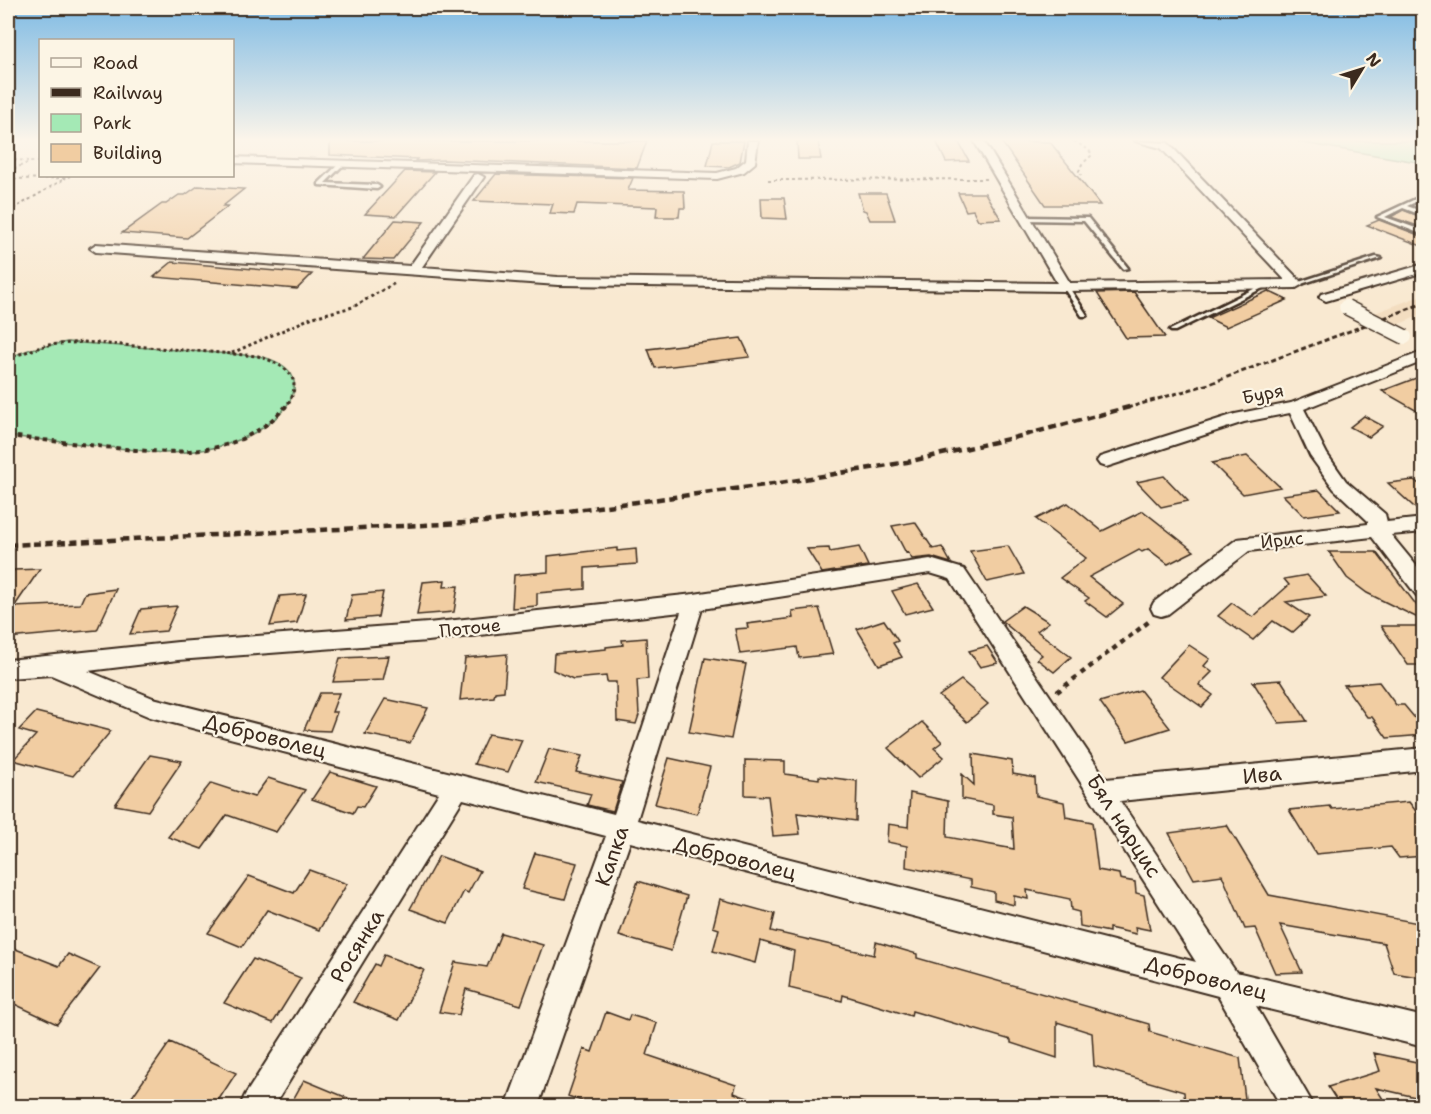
<svg xmlns="http://www.w3.org/2000/svg" width="1431" height="1114" font-family="'Shantell Sans',sans-serif">
<rect width="100%" height="100%" fill="#f9e9d1"/>
<filter id="ink" filterUnits="userSpaceOnUse"><feTurbulence type="fractalNoise" baseFrequency=".0167" numOctaves="2"/><feDisplacementMap in="SourceGraphic" scale="12" xChannelSelector="R" yChannelSelector="G"/><feConvolveMatrix kernelMatrix="1 2 1 2 8 2 1 2 1" color-interpolation-filters="sRGB"/></filter>
<g filter="url(#ink)">
<!-- built -->
<path fill="#f3ddc0" d="M1423,295V314L1395,326L1372,314Z"/>
<!-- green -->
<path fill="#a4e9b5" stroke="#708a6a" stroke-width="1.5" d="M1297,141H1423V163L1303,143Z
M67,342L258,356C322,370 290,416 250,435C222,449 193,453 163,453L8,436V358L31,349Z"/>
<!-- building -->
<path fill="#f1cda2" stroke="#3b2a1e" stroke-width="1.5" d="M330,141H647L637,168L445,160L415,161L417,159L330,155Z
M713,141H744L740,162L729,167L707,166Z
M797,141H818L821,159H798Z
M936,141H958L969,161L946,162Z
M1001,141L1050,142L1100,205H1045Z
M405,171L435,172L396,216L365,214Z
M496,174L633,178L628,190L684,191L685,208H680L679,217H656L657,207L577,204L574,214L550,213L553,204L474,201Z
M198,186L244,189L223,206H228L187,238L122,233L162,204H166L179,195H185Z
M858,193H886L895,220H870L866,211L863,210Z
M958,193H985L1001,219L978,220L973,210L966,211Z
M761,198H784L787,219L762,218Z
M1403,210L1424,218V228L1391,217Z
M395,220L424,222L393,260L363,259Z
M1379,220L1424,237V247L1367,225Z
M172,262L312,274L297,289L154,277Z
M1268,291L1287,300L1226,327L1208,318Z
M1134,292L1165,337L1126,338L1097,293Z
M741,338L750,357L655,368L648,349Z
M1424,375V415L1382,391Z
M1364,416L1383,426L1369,437L1350,427Z
M1247,456L1280,487L1243,494L1212,463Z
M1164,476L1188,501L1161,507L1137,482Z
M1414,480L1424,488V516L1388,483Z
M1319,490L1340,511L1304,516L1283,495Z
M1068,503L1102,531L1143,511L1194,551L1168,564L1148,549L1142,552L1139,550L1089,577L1123,604L1107,617L1085,601L1089,598L1060,578L1086,558L1036,519Z
M915,522L933,549L942,547L951,563L931,557L912,559L908,552L906,553L892,526Z
M1008,546L1024,574L987,582L970,551Z
M859,547L868,566L822,573L807,549L829,548L830,552Z
M617,548V551L636,549L637,564L585,568V589L537,593V606L512,608L514,575L548,572V556Z
M1329,552H1376L1424,615V621L1367,593L1347,578Z
M40,569L14,607L80,604L85,593L116,589L97,630L8,638V580L14,570Z
M1307,575L1326,596L1286,602L1309,617L1292,633L1273,621L1253,640L1218,616L1232,603L1253,617L1289,585L1284,579Z
M445,580L444,587L458,586L454,612L417,615L423,582Z
M918,584L933,607L905,614L892,591Z
M383,592L378,617L346,620L352,595Z
M306,594L297,623L270,626L280,596Z
M177,606L166,631L130,634L141,609Z
M1023,606L1049,622L1037,631L1071,657L1054,672L1037,659L1042,655L1002,621Z
M819,608L833,654L799,658L797,647L740,654L735,629L748,628L747,624L793,618L792,611Z
M884,620L898,641L893,643L902,657L879,665L857,629Z
M1381,626H1424V665H1408Z
M646,638L648,679L637,680L639,715L636,724L617,721L616,682H607L606,676L573,679L553,670L554,654L606,649V647L623,645L622,640Z
M1189,645L1210,659L1204,666L1212,672L1199,685L1213,695L1202,707L1159,677Z
M987,646L998,663L980,667L969,651Z
M507,654L504,691L495,692L494,697L460,700L465,658Z
M389,656L383,680L333,682L340,658Z
M705,658L746,664L731,739L689,732Z
M961,680L988,704L967,722L939,696Z
M1281,680L1307,721L1279,723L1253,682Z
M1379,682L1396,705H1404L1424,729V735L1387,738L1372,717H1367L1344,685Z
M1140,690L1170,728L1128,741L1100,702Z
M320,693H339L332,712H337L330,731L304,730Z
M385,699L428,708L410,743L365,734Z
M36,712L111,731L73,776L13,760L36,735L19,730Z
M922,722L942,742L934,748L944,757L918,778L888,748Z
M488,734L522,740L508,772L474,764Z
M549,749L582,756L576,772L622,782L613,811L587,805L591,794L536,782Z
M973,754L1012,761L1013,774L1035,778L1036,796L1064,802L1066,817L1092,822L1098,870L1119,874L1120,879L1135,882L1136,893L1144,895L1150,930L1135,927L1136,934L1109,928V932L1080,926L1079,912L1071,910L1070,899L1027,890L1028,899L1014,896V905L994,900V892L971,887V880L906,867L907,846L887,842L888,824L908,827L910,793L948,801L947,837L1014,849L1012,817L993,814V805L962,799V774L974,785Z
M150,755L182,761L148,811L115,805Z
M669,758L710,767L697,814L655,804Z
M745,760L785,761V774L819,779V776L857,781L856,821L797,813L800,834L773,836L768,796L745,795Z
M330,772L376,786L363,807L357,806L353,813L312,799Z
M268,778L305,790L276,832L227,815L202,849L168,837L211,783L254,797Z
M1409,802L1424,822V856L1399,858L1391,847L1316,854L1289,810L1330,806L1332,809Z
M1227,825L1269,895L1424,924V978L1394,973L1384,943L1280,925L1302,972L1275,973L1255,928L1245,929L1222,875L1194,879L1169,833Z
M535,853L577,863L565,899L522,889Z
M439,856L480,871L468,893L464,891L448,923L410,909Z
M309,870L347,884L319,930L267,910L242,947L208,933L249,876L294,893Z
M638,881L687,896L671,951L619,936Z
M720,899L775,914L771,931L874,955L876,942L917,954V958L1149,1024L1150,1032L1240,1058L1246,1107H1185L1184,1092L1094,1066L1092,1033L1057,1022V1058L1011,1043V1040L912,1011L911,1016L843,995L842,1001L789,988L794,951L760,941L755,963L713,951L719,929L713,927Z
M501,933L543,945L521,1005L466,989L459,1015L439,1012L455,962L487,967Z
M8,946L59,966L68,954L100,968L57,1024L8,1001Z
M384,955L424,970L399,1020L353,1002L375,964L379,966Z
M253,959L301,978L273,1023L224,1003Z
M606,1012L628,1020L630,1015L657,1023L647,1055L736,1085L734,1093L764,1104V1107H598L568,1096L584,1049L592,1052Z
M170,1042L236,1073L214,1107H125Z
M1374,1053L1421,1063L1424,1071V1099L1376,1088L1388,1107H1341L1328,1087L1380,1071Z
M304,1080L367,1106V1107H289Z"/>
<g fill="none" stroke-linecap="round" stroke-linejoin="round">
<defs>
<path id="lane" d="M340,163L344,164L325,183L377,185L380,187L377,189L319,185V183Z
M1424,195V198L1407,206L1424,212V216L1403,208L1385,217L1424,231V235L1377,217Z
M1026,217L1088,218L1128,268L1123,269L1084,221L1024,220V218Z
M1376,257L1381,258L1298,285L1293,284Z
M1264,284L1269,285L1175,331H1171L1170,330Z
M1064,286H1068L1087,315L1086,316H1082L1063,287Z"/>
<path id="street" d="M748,141H758L755,163L744,172L717,179L232,163V157L717,173L736,168L746,160Z
M974,141H984L1070,283L1285,280L1161,148L1135,141L1168,143L1303,284L1296,288L1066,291L558,285L96,252L90,248L96,244L410,266L474,175L478,174L484,177L422,267L558,277L1057,283Z
M1424,264V272L1326,301L1319,297L1321,294Z
M1424,351V361L1304,409L1327,454L1346,481L1385,514L1387,522L1424,518V532L1391,535L1424,575V598L1417,596L1372,537L1249,551L1168,614L1161,616L1154,614L1151,608L1154,602L1237,539L1368,524V521L1334,489L1310,456L1290,413L1244,422L1106,467L1100,465L1097,461L1100,457L1235,414L1291,403Z
M930,559L964,569L1106,779L1424,748V770L1120,801L1236,972L1424,1017V1047L1256,1006L1314,1106H1281L1218,996L630,842L538,1106H506L606,836L463,799L274,1106H240L245,1095L439,793L150,717L51,675L8,678V660L178,642L428,623L694,594ZM930,573L950,579L1196,962L637,820L702,609ZM681,612L614,814L153,698L88,671L178,660L428,641Z"/>
</defs>
<!-- lane casing -->
<use href="#lane" stroke="#3b2a1e" stroke-width="5"/>
<!-- street casing -->
<use href="#street" stroke="#3b2a1e" stroke-width="4"/>
<!-- path-far3 -->
<path stroke="#3b2a1e" stroke-width="2" stroke-dasharray="3 3" stroke-linecap="butt" d="M1074,141L1089,150L1092,155L1082,164L1079,171L1081,175
M8,159L28,161
M8,171L30,162H40
M8,179L66,178L70,176
M768,180L986,179
M8,212L66,178"/>
<!-- path-far2 -->
<path stroke="#3b2a1e" stroke-width="3" stroke-dasharray="3 3" stroke-linecap="butt" d="M232,353L313,317L353,307L395,283
M8,358L47,345L84,342L258,356C285,365 307,378 285,408"/>
<!-- path-far1 -->
<path stroke="#3b2a1e" stroke-width="4" stroke-dasharray="4.5 4.5" stroke-linecap="butt" d="M8,436C40,440 73,443 105,447C170,454 238,461 286,406"/>
<!-- path -->
<path stroke="#3b2a1e" stroke-width="4.5" stroke-dasharray="5 5" stroke-linecap="butt" d="M1057,692L1151,620"/>
<!-- lane -->
<use href="#lane" fill="#fcf5e5" fill-rule="evenodd"/>
<!-- street -->
<use href="#street" fill="#fcf5e5" fill-rule="evenodd"/>
<!-- rail-far1 -->
<path stroke="#3b2a1e" stroke-width="3" stroke-dasharray="5 3" stroke-linecap="butt" d="M1127,408L1209,384L1424,303"/>
<!-- rail -->
<path stroke="#3b2a1e" stroke-width="4.5" stroke-dasharray="8 4.5" stroke-linecap="butt" d="M8,545L485,522L780,483L907,462L1021,436L1133,406"/>
<defs>
<path id="street-bridge" d="M1346,307L1405,337"/>
</defs>
<!-- street-bridge casing -->
<use href="#street-bridge" stroke="#3b2a1e" stroke-width="17" stroke-linecap="butt"/>
<!-- street-bridge -->
<use href="#street-bridge" stroke="#fcf5e5" stroke-width="14"/>
</g>
</g>
<!-- sky -->
<linearGradient id="sky" x2="0" y2="1"><stop stop-color="#7dbae4"/><stop offset="0.47" stop-color="#fcf5ea"/><stop offset="1" stop-color="#fcf5ea" stop-opacity="0"/></linearGradient>
<rect width="1431" height="297" fill="url(#sky)"/>
<g text-anchor="middle" dominant-baseline="central" stroke-width="4.5" stroke-linejoin="round" paint-order="stroke">
<!-- street labels -->
<g font-size="18" fill="#3b2a1e" stroke="#fcf5e5">
<text transform="translate(1263 394) rotate(-11)">Буря</text>
<text transform="translate(1282 540) rotate(-6)">Ирис</text>
<text transform="translate(470 628) rotate(-6)">Поточе</text>
</g>
<!-- near-street labels -->
<g font-size="21" fill="#3b2a1e" stroke="#fcf5e5">
<text transform="translate(265 736) rotate(14)">Доброволец</text>
<text transform="translate(1262 775) rotate(-6)">Ива</text>
<text transform="translate(1124 826) rotate(57)">Бял нарцис</text>
<text transform="translate(612 856) rotate(-71)">Капка</text>
<text transform="translate(735 858) rotate(14)">Доброволец</text>
<text transform="translate(357 946) rotate(-58)">Росянка</text>
<text transform="translate(1206 978) rotate(14)">Доброволец</text>
</g>
</g>
<!-- margin -->
<rect width="1431" height="1114" fill="none" stroke="#fcf5e5" stroke-width="30"/>
<rect x="15" y="15" width="1401" height="1084" fill="none" stroke="#3b2a1e" stroke-width="2" filter="url(#ink)"/>
<!-- legend -->
<rect x="39" y="39" width="195" height="138" fill="#fcf5e5" stroke="#afa495" stroke-width="1.5"/>
<rect x="51" y="58" width="30" height="9" fill="#fcf5e5" stroke="#afa495" stroke-width="1.5"/>
<text x="93" y="69" font-size="18" fill="#3b2a1e">Road</text>
<rect x="51" y="88" width="30" height="9" fill="#3b2a1e" stroke="#afa495" stroke-width="1.5"/>
<text x="93" y="99" font-size="18" fill="#3b2a1e">Railway</text>
<rect x="51" y="114" width="30" height="18" fill="#a4e9b5" stroke="#afa495" stroke-width="1.5"/>
<text x="93" y="129" font-size="18" fill="#3b2a1e">Park</text>
<rect x="51" y="144" width="30" height="18" fill="#f1cda2" stroke="#afa495" stroke-width="1.5"/>
<text x="93" y="159" font-size="18" fill="#3b2a1e">Building</text>
<!-- north arrow -->
<g transform="translate(1362 69) rotate(52)" stroke="#fcf5e5" stroke-width="4.5" paint-order="stroke">
<path d="M0-4.5L10 22L0 15L-10 22Z" fill="#3b2a1e"/>
<text y="-9" font-size="16" font-weight="bold" text-anchor="middle" fill="#3b2a1e">N</text>
</g>
</svg>
